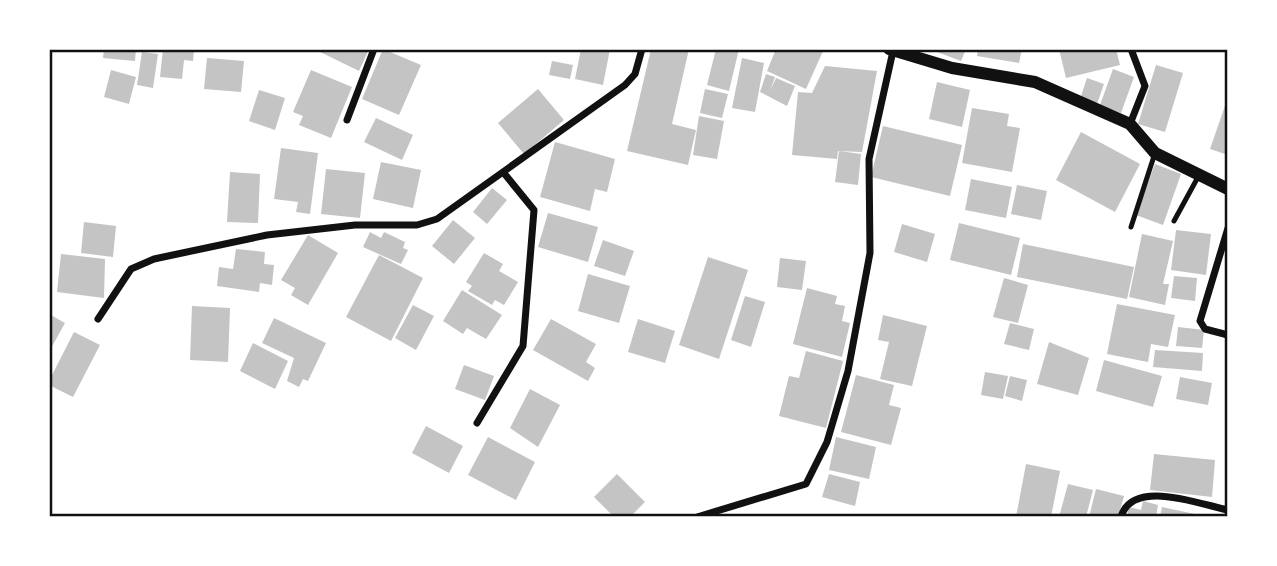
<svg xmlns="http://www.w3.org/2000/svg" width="1277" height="566" font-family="Karla,sans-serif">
<rect width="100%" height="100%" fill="#fff"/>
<!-- building -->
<path fill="#c4c4c4" d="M104,49H136L135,61L103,58Z
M163,49H194L193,61L184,60L182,79L160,77Z
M314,49H369L359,71Z
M383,49L421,65L399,115L362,99Z
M581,49H610L603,85L575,79Z
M651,49H689L672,124L696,130L688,165L627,151Z
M716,49H739L729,91L707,85Z
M776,49H824L806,89L767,71Z
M929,49H966L961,61Z
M978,49H1022L1019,63L977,56Z
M1059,49H1116L1120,65L1066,78Z
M142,52L158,54L153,88L137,85Z
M207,58L244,61L241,92L204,89Z
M742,58L764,63L755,112L732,108Z
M552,61L573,65L570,79L549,75Z
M1156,65L1183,73L1165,132L1138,124Z
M825,66L877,71L862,152L838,151L837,159L792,155L798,92L812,93Z
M1113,69L1134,77L1121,113L1100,105Z
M111,70L136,77L129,104L104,97Z
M311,70L352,87L331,138L299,125L303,116L293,112Z
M766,74L775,77L770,91L776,78L795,86L787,106L760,92Z
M1087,78L1104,84L1097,104L1080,99Z
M937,82L970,90L962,127L929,119Z
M538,89L564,120L524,154L498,123Z
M705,89L728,94L722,118L700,113Z
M259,90L285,98L275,130L249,121Z
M1228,97V155L1210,149Z
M972,108L1009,114L1007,126L1020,128L1012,172L962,163Z
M699,116L724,121L717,159L693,155Z
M376,118L413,135L402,160L364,142Z
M883,126L962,145L950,196L871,177Z
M1081,132L1140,164L1115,212L1056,180Z
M555,142L615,159L607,192L595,189L590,211L540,197Z
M281,148L318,153L310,214L296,212L298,202L274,199Z
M839,151L861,154L858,185L835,182Z
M381,162L421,170L413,208L373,199Z
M1155,164L1181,174L1163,225L1136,215Z
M326,169L365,173L360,218L321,214Z
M230,172L260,174L258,223L227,222Z
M971,179L1012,187L1006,218L965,210Z
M1017,185L1047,191L1041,220L1011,214Z
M492,188L507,200L487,224L473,212Z
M548,213L598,227L588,262L538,247Z
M453,220L475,238L454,264L432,246Z
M84,222L116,226L113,257L81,253Z
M959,223L1020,238L1011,275L950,260Z
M902,224L935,234L927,262L894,252Z
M1176,230L1211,234L1206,275L1171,270Z
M370,232L381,238L384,232L405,242L403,248L408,250L401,264L363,247Z
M1142,234L1173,241L1163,284H1169L1165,305L1129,297Z
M308,235L338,253L308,305L291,295L295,288L281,280Z
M603,240L634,251L625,276L594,266Z
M1023,244L1134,267L1127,299L1017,277Z
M236,249L265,252L264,264L274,265L272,285L260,283L259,292L217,286L219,267L233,269Z
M484,253L503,264L499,271L518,282L504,305L495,300L492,305L468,291L472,286L466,282Z
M61,254L105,259L104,298L57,292Z
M379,255L423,278L391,341L346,317Z
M708,257L748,270L719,359L679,345Z
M780,258L806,261L802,290L777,287Z
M588,274L630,286L619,323L578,311Z
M1174,276L1197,278L1195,301L1171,298Z
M1004,278L1028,285L1018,323L993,317Z
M807,288L837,296L835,304L845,306L842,321L850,323L842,357L793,344Z
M462,290L502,315L486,339L467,328L463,334L443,321Z
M745,296L765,302L751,347L731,340Z
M1117,304L1175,315L1168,347L1151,344L1148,362L1107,354Z
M413,305L434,316L416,350L395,338Z
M192,306L230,308L228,362L190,360Z
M49,314L65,323L49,352Z
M883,315L927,326L912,386L880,379L889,342L878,340Z
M274,318L326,343L308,381L303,379L299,387L287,381L294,358L262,343Z
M551,319L596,344L586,362L595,368L588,381L533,350Z
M638,319L675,331L665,363L628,352Z
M1010,323L1034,329L1029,350L1004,344Z
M1178,327L1204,330L1202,348L1176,346Z
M74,332L100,345L73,397L49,385V381Z
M1049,342L1089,358L1078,395L1037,384Z
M253,343L288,361L275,389L240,371Z
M1155,350L1203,353L1202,371L1153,367Z
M806,351L843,361L826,428L779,416L789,376L799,378Z
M1104,360L1162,376L1153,407L1096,391Z
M464,365L494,376L485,400L455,389Z
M985,372L1008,376L1003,399L981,395Z
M856,375L894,385L889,405L901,408L891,445L841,432Z
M1010,376L1027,380L1022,401L1005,396Z
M1180,377L1212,383L1208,405L1176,399Z
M530,389L560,405L538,447L510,428Z
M426,426L463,446L449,473L412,453Z
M488,437L535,462L516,500L468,475Z
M836,437L876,447L869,479L829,470Z
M1154,454L1215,460L1212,497L1150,490Z
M1026,464L1060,471L1051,517H1016Z
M617,474L645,502L630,517H614L594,497Z
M829,474L860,482L855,506L822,497Z
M1068,484L1093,490L1086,517H1059Z
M1096,489L1124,496L1118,517H1089Z
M1143,501L1158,505L1156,517H1127L1129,507L1141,510Z
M1162,507L1204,516V517H1160Z"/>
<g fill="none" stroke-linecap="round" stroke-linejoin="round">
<!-- service -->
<path stroke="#111" stroke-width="5" d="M1174,221L1198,177
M1131,227L1155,153"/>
<!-- minor -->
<path stroke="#111" stroke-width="7" d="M347,120L374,49
M1130,124L1145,86L1131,49
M1228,228L1200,321L1205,329L1228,335
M98,319L131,269L154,259L267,235L355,225H417L437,219L625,85L635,74L642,49
M477,423L523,346L534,210L503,172
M697,517L806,484L827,442L848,371L870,253L869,159L893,51
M1121,517C1132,478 1199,504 1228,510"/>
<!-- tertiary -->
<path stroke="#111" stroke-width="12" d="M889,49L952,68L1035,82L1130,124L1155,153L1228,189"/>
</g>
<!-- border -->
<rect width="1277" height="566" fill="none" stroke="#ffffff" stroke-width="102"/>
<rect x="51" y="51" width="1175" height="464" fill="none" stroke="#111" stroke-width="2.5"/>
</svg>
